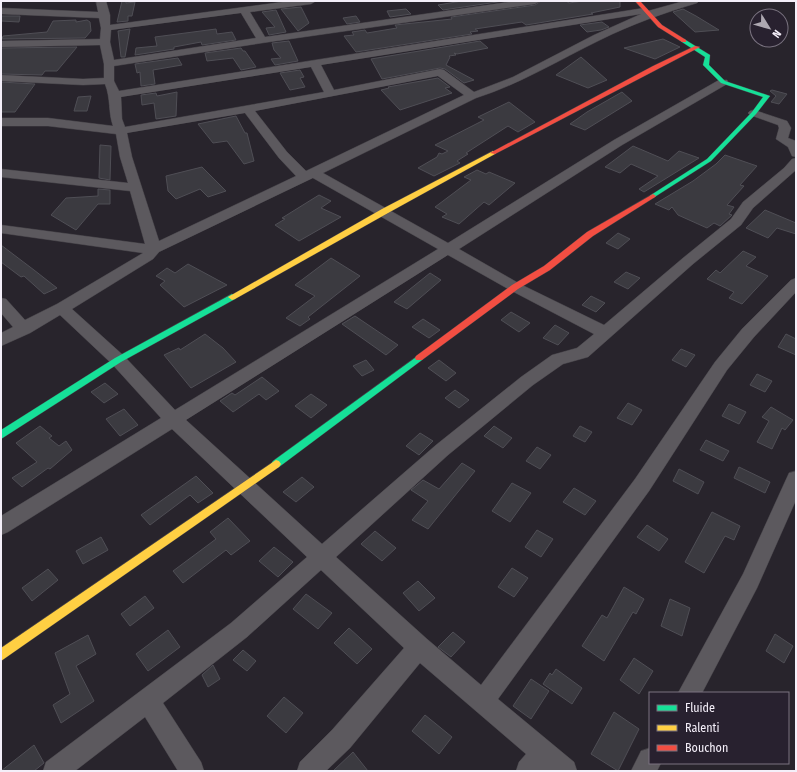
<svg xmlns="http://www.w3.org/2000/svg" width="797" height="772" font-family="'Fira Sans Condensed',sans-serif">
<rect width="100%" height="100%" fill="#28242c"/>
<!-- building -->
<path fill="#3b3a40" stroke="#4f4e55" d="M122,1H126V3L135,2L132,16H128V21L117,22Z
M462,1H504L443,10L438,5Z
M541,1H566L569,3L583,1H620V7L591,13L593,14L526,25L522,22L475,29L478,31L470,32L472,34L356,52L344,36L354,35L352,32L365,30L367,33L397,28L395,25L452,19L451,17L535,5Z
M301,7L309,23L298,31L281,9Z
M406,9L411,14L390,17L387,11Z
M683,9L696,16L719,30L695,32L673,12Z
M276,10L286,32L269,35L266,28L275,27L262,12Z
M1,16H20L19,22L1,21Z
M356,16L360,22L347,24L343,18Z
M76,20V22L87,20L90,22L91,31L85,38L2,39L3,36L47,32L53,21Z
M602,22L609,27L601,30L587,32L580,25Z
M130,29L125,57H121L118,31Z
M216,29L217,34L232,32L236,40L202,45L201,42L174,47V49L135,55L136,48L157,46L155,37Z
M663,39L680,47L655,59L624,48Z
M289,41L298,61L275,65L271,59L281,58L274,50L272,43Z
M480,41L488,48L457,54L454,53L456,55L449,56L450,57L446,65L474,80L464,83L445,69L440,68L382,79L371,59Z
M77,47L57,71H45L42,75L1,74V48Z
M241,48L243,51H245L256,67L241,70L233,58L207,61L205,53Z
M581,57L607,80L588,88L556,75Z
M178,58L182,65L153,70L155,84L141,86L140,72L137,73L135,64Z
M300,70L304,77L300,78L305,87L290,90L280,73Z
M438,78L450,87L445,88L452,93L400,110L381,90L389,88L388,87Z
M1,82L35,84L15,112H1Z
M772,90L787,94L779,104L771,102L776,96L770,91Z
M177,92L176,116L156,119L154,103L142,105L141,95L156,93L157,96Z
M622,92L632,101L585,130L570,124L587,112Z
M91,96L87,111H74L78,97Z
M509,102L535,122L518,132L508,126L466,153L468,154L457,161L460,163L434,176L418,168L437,157L439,153L442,154L448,151L435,145L484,120L478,117Z
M236,116L245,133H247L254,161L244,164L227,141L213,143L198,124Z
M100,145L111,146L110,180L99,178Z
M633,146L668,161L679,151L699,158L644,192L639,189L658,176L631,164L620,173L605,167Z
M725,155L757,166L740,185L744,186L727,205L734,207L729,214L732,215L720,226L714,223L707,228L678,215L672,207L669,210L655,204L693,181L716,164Z
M202,167L226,191L208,197L200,189L176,199L168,191L166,176Z
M477,170L486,174L489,172L515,183L489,205L484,202L459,224L442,217L447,214L435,207L471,180L464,177Z
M98,189L110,190V204H98L76,230L51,215L66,198L98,196Z
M319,195L331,201L321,208L341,217L299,241L275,225L285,219L282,218Z
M765,210L796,223V234L777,228L768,238L746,228Z
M618,233L630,239L618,249L606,243Z
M1,245L34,270L57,288L44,294L24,276L21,277L1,262Z
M743,251L756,257L746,266L768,276L742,304L729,298L734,292L707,279L716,270L720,273Z
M331,258L360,276L308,317L310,319L300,326L286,318L315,296L295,285Z
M188,264L227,285L184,307L160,285L165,281L156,276L167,268L175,273Z
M626,272L640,278L628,289L614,282Z
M430,273L441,280L407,309L394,302Z
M591,296L605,303L596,312L582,305Z
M511,312L530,323L519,332L501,320Z
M355,316L398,345L386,355L342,324Z
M423,319L440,330L429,338L412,327Z
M555,325L569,333L558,345L543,338Z
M205,334L223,348L236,362L191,388L164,355L179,348L180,350Z
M786,334L796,339V355L778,347Z
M681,349L695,355L686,367L672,360Z
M366,360L374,370L362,376L353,366Z
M439,360L456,373L446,381L428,368Z
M757,374L772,381L765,392L750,385Z
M262,377L279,391L266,400L259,394L233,412L220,401L232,393L235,395Z
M105,383L118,394L104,403L91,392Z
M455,390L469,400L459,408L445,398Z
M311,394L327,405L311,418L295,406Z
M628,403L642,410L632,425L617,418Z
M729,404L746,412L739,424L722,416Z
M771,407L793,420L785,430L782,428L772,449L757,442L769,421L762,417Z
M124,409L138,425L120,436L106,419Z
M40,426L52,436L49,438L59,446L66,441L72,450L50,469L48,468L22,487L12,478L37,462L16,443Z
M494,426L512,438L503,448L484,436Z
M580,426L592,432L585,442L573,436Z
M420,433L433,441L419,455L406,446Z
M706,440L729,451L723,461L700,450Z
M537,447L551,455L540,469L526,461Z
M462,463L475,471L428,529L412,520L428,501L411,490L423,480L439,489Z
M739,467L770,482L765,493L734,478Z
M679,469L704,482L698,494L673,481Z
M196,476L213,493L198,503L190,495L150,525L141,515Z
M302,477L314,487L296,502L283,492Z
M512,483L531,493L510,522L492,511Z
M574,488L596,501L585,515L563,502Z
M712,512L740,526L734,540L725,536L704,573L685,562Z
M228,518L250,541L231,555L226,550L183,583L173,571L216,539L210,532Z
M647,525L668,539L659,551L637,537Z
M537,530L553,539L541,557L525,547Z
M375,531L396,548L382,561L361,544Z
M101,537L108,550L83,564L76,551Z
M274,547L293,562L278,577L259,561Z
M512,568L528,578L514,597L498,587Z
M48,569L58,580L32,601L22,588Z
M418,581L435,598L419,611L403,593Z
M624,587L644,599L636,614L633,612L604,661L582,646L602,615L607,618Z
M306,594L332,613L318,629L293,609Z
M145,596L154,608L130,626L121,614Z
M670,599L690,608L682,636L661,626Z
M349,628L372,649L357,664L334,643Z
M168,630L180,647L148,671L136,654Z
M453,632L465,642L451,657L438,647Z
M775,634L793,646L784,663L766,651Z
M88,635L96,654L76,666L94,701L61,723L53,705L70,694L55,653Z
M243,650L256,661L247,671L233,660Z
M634,658L653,671L639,694L620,680Z
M213,665L220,679L208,687L202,675Z
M556,669L582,688L572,704L543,684L550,673L552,675Z
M531,679L549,691L531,719L513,706Z
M284,697L303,713L286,733L267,716Z
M614,712L639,729L618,771L591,754Z
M425,715L452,737L439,754L412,731Z
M34,745L44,763L34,771H1Z
M353,752L368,771H333Z"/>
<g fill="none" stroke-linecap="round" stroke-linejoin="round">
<defs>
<path id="street" d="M96,1H106L110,15V25L290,1H316L311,4L250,12L265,37L515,1H540L535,4L262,43L114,66V81L119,91L644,8L647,9L648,11L684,1H699L697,3C664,13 632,24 600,40C559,60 520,84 476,98L323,173L448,243L614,140L719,80H727L728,82L727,84L622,145L459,249L520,284L604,325L683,258L731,219L743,202L784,168L792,159L796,158V170L753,208L741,225L693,264L588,357L563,364L533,385L448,455L336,557L427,639L481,685L635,479L715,362L742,329L791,280L796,278V292L754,337L727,370L649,491L498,699L574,762L577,771H516L519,762L526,754L420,663L350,748L326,771H297L300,762L332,730L404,648L321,570L247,637L163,703L201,762L204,771H178L145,717L75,771H43L46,762L231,623L307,557L172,429L8,532L1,535V516L161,418L112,364L60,315L30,333L1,346V333L13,327L1,313V298L6,299L25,320L57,304L143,253L1,233V225L145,244L130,191L1,177V169L128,183L120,157L116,134L48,126H1V118H48L113,126C108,112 111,99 105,84L83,85L1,81V75L83,79L104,78V64L100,45L1,47V41L100,39L101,28L99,18L1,14V8L98,12ZM241,13L256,38L114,60L110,42L111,30ZM641,14L594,35L513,77L474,92L444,70L440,69L334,90L321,65ZM311,67L324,92L125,127L122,119L121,97ZM438,76L464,95L306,171L287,152L255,111ZM245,113L279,158L296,176L159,241L132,157L127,133ZM313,178L438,249L175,410L124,356L72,309L153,259L159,252ZM448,255L510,290L594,334L577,348L552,355L521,377L436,445L322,544L186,420Z
M754,110L787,121L791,128L788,138L796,141V157L792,156L788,147L776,139L779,128L778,125L750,115L748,113L750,111Z
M796,471V500L757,588L702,693H678L743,574L789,473Z
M650,748V763H661L657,771H631L641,751Z"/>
<path id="fast" d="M684,39L710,55L709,65L725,81L770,96L756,114L711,161L653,198L650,196L651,195L707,159L752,112L763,97L721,83L703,65L705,57L682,42L681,41Z
M232,294L236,297L235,299L121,362L1,439V430L115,358Z
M419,355L423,358L422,360L279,467L276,468L273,467L271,464L273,461Z"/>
<path id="slow" d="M493,151L496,153L495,154L388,213L235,299L232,300L228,297L382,209Z
M276,460L279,461L281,464L279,467L1,661V648Z"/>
<path id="jam" d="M635,1H640L662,25L686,40V42H682L658,27Z
M695,46L700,47L495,154L490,153L653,66Z
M653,194L656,196L655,197L593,236L550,270L518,289L422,360H416L415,358L416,356L512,285L544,266L587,232Z"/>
</defs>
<!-- street casing -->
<use href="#street" stroke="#423f45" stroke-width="1"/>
<!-- fast casing -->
<use href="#fast" stroke="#423f45" stroke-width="1"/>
<!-- slow casing -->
<use href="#slow" stroke="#423f45" stroke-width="1"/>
<!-- jam casing -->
<use href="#jam" stroke="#423f45" stroke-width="1"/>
<!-- street -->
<use href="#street" fill="#5c595e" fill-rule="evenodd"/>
<!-- fast -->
<use href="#fast" fill="#16e098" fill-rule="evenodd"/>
<!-- slow -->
<use href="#slow" fill="#ffcf43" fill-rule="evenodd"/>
<!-- jam -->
<use href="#jam" fill="#f24e42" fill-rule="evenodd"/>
</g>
<!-- border -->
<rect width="797" height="772" fill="none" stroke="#f4eff9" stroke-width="4"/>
<!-- legend -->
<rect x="649" y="692" width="140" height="72" fill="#28212f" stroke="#7a7380"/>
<rect x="657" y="705" width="20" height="6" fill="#16e098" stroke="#7a7380"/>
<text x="685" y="712" font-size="12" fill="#f4eff9">Fluide</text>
<rect x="657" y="725" width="20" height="6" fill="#ffcf43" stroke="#7a7380"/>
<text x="685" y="732" font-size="12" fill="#f4eff9">Ralenti</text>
<rect x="657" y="745" width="20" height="6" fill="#f24e42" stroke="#7a7380"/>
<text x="685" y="752" font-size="12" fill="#f4eff9">Bouchon</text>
<!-- north arrow -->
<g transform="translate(769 28) rotate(127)"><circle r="19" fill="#28212f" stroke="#7a7380"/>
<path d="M0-3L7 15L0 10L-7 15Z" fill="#ada8b1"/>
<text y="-6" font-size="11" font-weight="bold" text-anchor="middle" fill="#f4eff9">N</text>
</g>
</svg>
